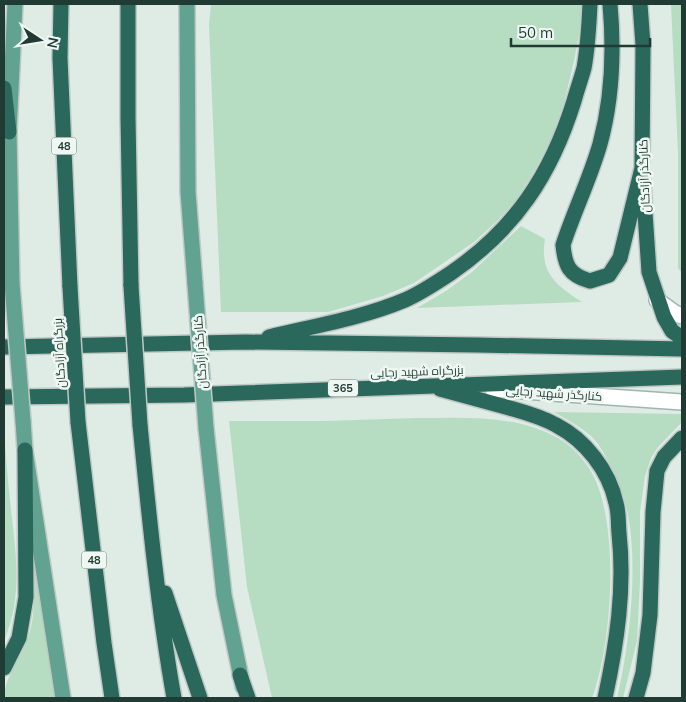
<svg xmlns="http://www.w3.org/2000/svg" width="686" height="702" font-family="Mulish,Cairo,sans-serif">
<rect width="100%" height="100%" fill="#dfebe5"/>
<!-- green -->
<path fill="#b6ddc1" d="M211,4H582L580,29L574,61L564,103L552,138L535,170L516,200L497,221L474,242L414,283L383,296L328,312H221L209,25Z
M671,4H682V273L678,268V153Z
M521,226L545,239C539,273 557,286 582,302L417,308L446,291L472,272Z
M554,412L682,414V422L658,447L651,458L645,476L640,512V581L637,641L623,698H617C630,645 640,555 625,502C621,487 615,473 607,459C603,451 597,441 590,435C579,426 566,419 554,412Z
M416,418C463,418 511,414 554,436C571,444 584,459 593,475C620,527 612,645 592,698H272L247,587L229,421H325Z
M4,432C6,458 8,483 11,509C16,557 23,595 4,641Z
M31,537L55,698H4C4,677 22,658 28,638C39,606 32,569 31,537Z"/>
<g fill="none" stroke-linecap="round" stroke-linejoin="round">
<defs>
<path id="secondary" d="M657,300L675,313L682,316
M493,389L682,402"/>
<path id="primary" d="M187,4L188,192L195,284
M12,284L9,132L15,4
M23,421L25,450L63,698
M206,428L224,595L243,687"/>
<path id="highway" d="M61,4L60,58L70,287
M128,4V118L131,286
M610,4C614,49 612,100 600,144C590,179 574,211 563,245C565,266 569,275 590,281L609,275L620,258L642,168
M640,4L643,45L642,168L649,272L664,317L672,331L682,338
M4,88L9,132
M269,337C314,326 362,318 405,300C421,293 436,283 451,273C515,229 551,175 574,101C577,90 581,79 584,68C588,47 589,25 590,4
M4,347L246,342L477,345L682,349
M440,389C462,395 484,401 506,407C523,412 540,416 556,425C585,440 609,470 616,503C619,513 618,523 619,533C625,589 617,643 605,698
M4,397L184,395L682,377
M78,422L104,643L112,698
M140,425C149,516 158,608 174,698
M165,593L200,698
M4,668L19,638L26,597L25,450
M240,675L248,698
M636,698L643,673L650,615L653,512L657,471L664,457L682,438"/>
</defs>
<!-- secondary casing -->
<use href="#secondary" stroke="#9db7ae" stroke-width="18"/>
<!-- primary casing -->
<use href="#primary" stroke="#c0c8c6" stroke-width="18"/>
<!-- highway casing -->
<use href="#highway" stroke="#c0c8c6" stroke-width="18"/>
<!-- secondary -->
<use href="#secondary" stroke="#fff" stroke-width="15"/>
<!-- primary -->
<use href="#primary" stroke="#61a291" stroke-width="15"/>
<!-- highway -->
<use href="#highway" stroke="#2a685b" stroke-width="15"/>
<defs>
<path id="primary-bridge" d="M12,284L23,421
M195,284L206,428"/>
<path id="highway-bridge" d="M131,286L140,425
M70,287L78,422"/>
</defs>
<!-- primary-bridge casing -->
<use href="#primary-bridge" stroke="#c0c8c6" stroke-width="18" stroke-linecap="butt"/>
<!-- highway-bridge casing -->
<use href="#highway-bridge" stroke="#c0c8c6" stroke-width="18" stroke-linecap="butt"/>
<!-- primary-bridge -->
<use href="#primary-bridge" stroke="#61a291" stroke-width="15"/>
<!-- highway-bridge -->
<use href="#highway-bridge" stroke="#2a685b" stroke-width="15"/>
</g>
<g text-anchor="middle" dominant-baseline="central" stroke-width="5" stroke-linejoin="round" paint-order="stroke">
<!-- shield labels -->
<g fill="#eff7f3" stroke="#5d736d" stroke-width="1">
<rect x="51.5" y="137.5" width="25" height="17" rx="4"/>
<rect x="328" y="379.5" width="30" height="17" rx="4"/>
<rect x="81.5" y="551.5" width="25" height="17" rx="4"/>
</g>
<g font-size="11" font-weight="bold" fill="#1f3b34">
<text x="64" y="146">48</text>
<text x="343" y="388">365</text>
<text x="94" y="560">48</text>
</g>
<!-- street labels -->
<g font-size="12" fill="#1f3b34" stroke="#eff7f3">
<text transform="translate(644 176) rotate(-92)">کنارگذر آزادگان</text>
<text transform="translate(200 352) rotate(-94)">کنارگذر آزادگان</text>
<text transform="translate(59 353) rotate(-93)">بزرگراه آزادگان</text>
<text transform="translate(417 371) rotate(-2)">بزرگراه شهید رجایی</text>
<text transform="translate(554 393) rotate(4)">کنارگذر شهید رجایی</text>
</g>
</g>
<!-- border -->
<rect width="686" height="702" fill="none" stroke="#1f3b34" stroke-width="10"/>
<!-- north arrow -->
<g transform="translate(40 40) rotate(102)" stroke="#eff7f3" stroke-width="4" paint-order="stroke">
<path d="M0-4L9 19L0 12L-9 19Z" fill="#1f3b34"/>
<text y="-8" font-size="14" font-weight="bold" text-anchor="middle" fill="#1f3b34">N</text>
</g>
<!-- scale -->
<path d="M511 38v8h139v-8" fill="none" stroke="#1f3b34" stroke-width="2.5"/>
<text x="518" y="38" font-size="15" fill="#1f3b34" stroke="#eff7f3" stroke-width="4" paint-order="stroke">50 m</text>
</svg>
